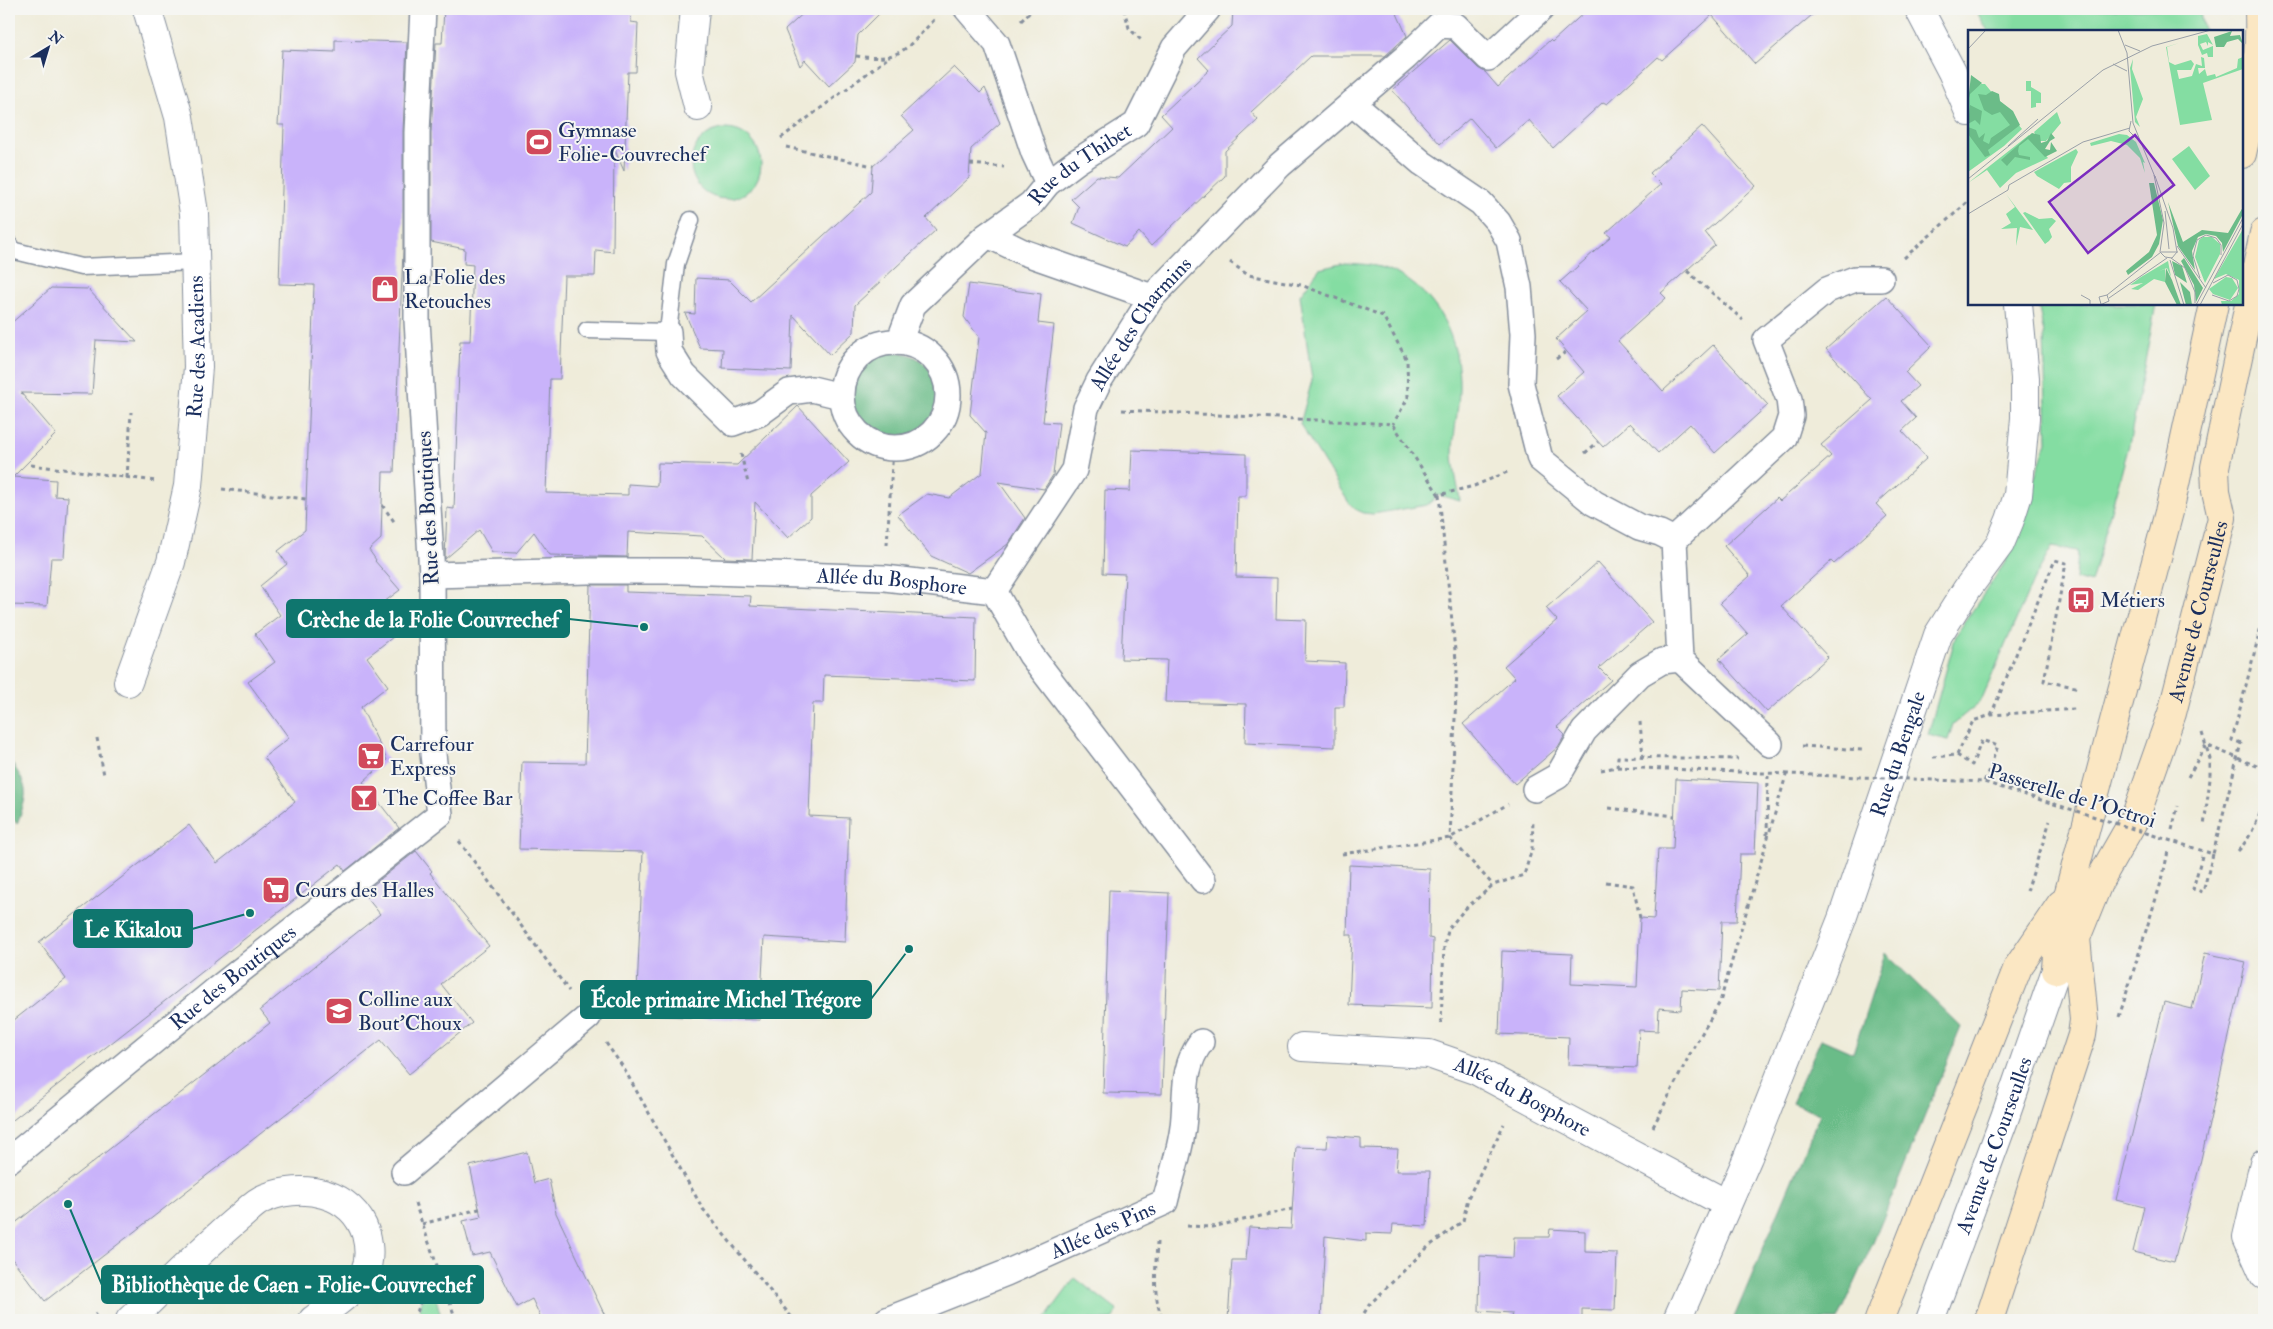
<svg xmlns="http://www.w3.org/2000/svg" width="2273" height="1329" font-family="'IM FELL Double Pica',serif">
<rect width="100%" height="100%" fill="#f6f6f2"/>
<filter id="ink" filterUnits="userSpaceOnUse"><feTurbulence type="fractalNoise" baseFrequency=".02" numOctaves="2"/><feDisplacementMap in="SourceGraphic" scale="10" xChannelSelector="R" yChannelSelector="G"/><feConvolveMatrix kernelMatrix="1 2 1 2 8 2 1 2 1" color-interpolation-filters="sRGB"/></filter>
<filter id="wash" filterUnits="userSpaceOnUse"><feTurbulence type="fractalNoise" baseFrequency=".0096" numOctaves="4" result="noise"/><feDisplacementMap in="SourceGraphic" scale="20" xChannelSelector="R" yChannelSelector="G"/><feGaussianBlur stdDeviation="1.12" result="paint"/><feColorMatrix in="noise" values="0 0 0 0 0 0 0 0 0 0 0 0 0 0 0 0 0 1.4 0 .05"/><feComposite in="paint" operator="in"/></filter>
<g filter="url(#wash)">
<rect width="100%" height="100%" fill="#efecda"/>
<!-- green -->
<path fill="#84dda2" stroke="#508680" d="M1975,9H2199L2204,31H1988Z
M691 164a35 35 0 1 1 70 0a35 35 0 1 1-70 0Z
M1345,263C1358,264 1373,264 1386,269C1432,286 1458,332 1459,380C1460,404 1454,427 1453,452C1453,468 1458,485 1460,501L1439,495L1427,505L1373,514L1363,513L1356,510L1349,503L1300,424L1312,380L1300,295L1319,269Z
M2038,304H2156L2129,445L2091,583L2076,579L2078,551L2052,547L2033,581L1981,701L1953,724L1948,740L1928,735L1956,635L2006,561L2047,442L2044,334Z
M417,1267L433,1288L442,1320H417L424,1293L398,1282L400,1272Z
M1075,1278L1118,1311L1111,1320H1044Z"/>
<!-- forest -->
<path fill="#6bbc88" stroke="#437673" d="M852 395a43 43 0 1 1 86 0a43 43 0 1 1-86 0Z
M9,759C29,788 29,791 17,824L9,813Z
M1885,953L1961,1027L1873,1243L1838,1320H1733L1820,1114L1792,1102L1821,1039L1853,1053Z"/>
<g id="blocks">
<!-- building -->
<path fill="#c9b3fa" d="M444,9H632L631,22L638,23L636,72H628L624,171L614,148L613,252L596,250L595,276H564L560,379H550L546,493L628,495V484L657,486L658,463L737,465L798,406L849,462L811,496V517L788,538L755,502L752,559L725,558L702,536L628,532L627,557L550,555L534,532L516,553L492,552L479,530L445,559L447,508L454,509L460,341H470L473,265L464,264L465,249L431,242V132L436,43H442Z
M808,9H884L858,35L855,62L829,86L805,60L800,66L785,30Z
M1233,9H1395L1407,36L1385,56H1311L1251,112L1258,120L1225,151V176L1151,246L1139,232L1125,247L1073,223L1079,207L1071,199L1097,176L1118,178L1172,127L1161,115L1209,70L1198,58L1232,26Z
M1588,9H1819L1755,64L1712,15L1662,60L1658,57L1607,104L1603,102L1553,148L1529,120L1496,148L1470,118L1440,144L1392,90L1450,40L1478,68L1485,72L1498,87L1550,40L1552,42Z
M335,40L407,42L403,131V250L394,472H383L381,539L369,550L376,560L375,561L400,590L372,611L393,637L367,657L388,686L361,707L387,760L363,782L399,828L345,871L340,864L9,1123V1024L66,979L39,942L189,825L217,863L295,802L264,757L289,738L248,682L275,662L255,634L280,615L260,586L287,564L278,551L305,530L314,285L279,284L284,125H278L282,50L335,52Z
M954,67L980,93L985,88L1000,123L971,149L969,178L926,218L936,230L855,305L854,332L830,355L793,315L791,371L722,368L723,349L700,348L685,313L695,314L696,278L729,280L751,302L871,192L873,166L914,130L901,116Z
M1702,126L1756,186L1705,232L1715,245L1661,293L1666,298L1618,341L1663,391L1713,345L1768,405L1715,453L1690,424L1658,453L1630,423L1603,447L1557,396L1584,372L1556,339L1587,311L1560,282L1611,237L1606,233L1661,184L1650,173Z
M969,284L1041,294L1038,323L1054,325L1043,422L1059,423L1053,475L1044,489L999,482L1025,518L1008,544L968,573L931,556L898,515L927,494L949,498L982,473L986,433L970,415L979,337L964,317Z
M51,288L88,289L137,342L96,340L92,394L21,393L56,434L13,477L56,480L55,496L68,497L64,558H51L47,606L9,605V325Z
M1886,296L1932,346L1905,372L1918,386L1901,401L1916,418L1902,431L1927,458L1876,504L1887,516L1834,564L1831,561L1781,606L1828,657L1767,712L1719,659L1748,634L1720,603L1750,576L1724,546L1777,498L1780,501L1831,456L1821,445L1872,400L1826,349Z
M1132,450L1246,454V496H1238L1236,577L1277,578L1276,619L1306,620L1305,661L1345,663L1344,707H1335V747L1245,743L1246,704L1165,702L1167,660L1121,659L1125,574L1103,573L1105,490L1130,491Z
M1598,562L1652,622L1599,668L1611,680L1557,727L1565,735L1558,747L1515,784L1463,724L1515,678L1504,666L1557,620L1546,608Z
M590,585H626V592L751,596L750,606L976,617L975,681L824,675L823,703H813L809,816L849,818L845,942L764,937L760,1020L636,1015L643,852L519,849L522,762L585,763Z
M1676,779L1758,783L1755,854H1740L1737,921H1722L1719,991L1682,989L1681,1010L1659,1008L1658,1031L1639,1030L1637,1068L1568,1065L1569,1037L1499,1034L1502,951L1572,954L1571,984L1637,987L1640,918L1654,919L1658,849H1673Z
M416,851L432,871L430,873L489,946L441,984L472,1023L409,1074L381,1040L45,1301L9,1255V1228L270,1023L260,1010L380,914L363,893Z
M1349,865L1430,869L1429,938L1433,939L1432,1008L1349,1005L1352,935H1347Z
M1109,890L1169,893L1162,1094L1103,1093Z
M2205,953L2246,962L2199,1168L2174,1262L2133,1252L2144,1207L2116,1200L2164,1002L2192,1009Z
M1328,1135L1361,1138V1148L1398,1149L1396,1171H1430L1427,1226L1393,1224L1392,1234L1366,1233V1241L1325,1236L1321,1320H1228L1232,1260H1246L1249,1227L1291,1229L1296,1147L1327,1148Z
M527,1152L534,1183L549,1179L556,1213L607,1320H542L532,1299L517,1307L490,1252L472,1256L463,1221L481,1217L470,1166Z
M1550,1229L1585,1231V1252L1617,1253L1615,1310L1582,1309V1320H1511L1512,1313L1479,1311L1480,1256L1513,1258L1514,1237H1549Z"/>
</g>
</g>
<g filter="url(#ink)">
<use href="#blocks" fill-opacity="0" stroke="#858e9c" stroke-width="1"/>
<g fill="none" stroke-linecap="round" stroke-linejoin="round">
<defs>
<path id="service" d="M9,244L11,250L81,267L195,262
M587,330L668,332L676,264L691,220"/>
<g id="pedestrian">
<path d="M967,9L997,44L1034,153L1048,183"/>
<path d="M1352,103L1422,163L1481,203L1498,222L1509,241L1519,287L1523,334L1521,384L1540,459L1594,503L1639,527L1660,533L1674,540L1680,659"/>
<path d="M988,235L1023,252L1152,297"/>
<path d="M668,332L669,351L684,375L733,423L760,413L789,392L812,389L841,396"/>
<path id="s1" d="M899,342L913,305L985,237L1031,204L1048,183L1076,162L1136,124L1174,48L1208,9"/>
<circle cx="895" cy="395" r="53"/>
<path d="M1674,540L1784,438L1791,416L1789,399L1766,340L1827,290L1855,279H1881"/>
<path id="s2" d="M432,575L589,571H682L885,578L994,591"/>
<path id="s3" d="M994,591L1074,470L1086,408L1099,381L1152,297L1280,165L1406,57L1439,25L1456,26L1488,58L1541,9"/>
<path d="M994,591L1031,655L1203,880"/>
<path d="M1535,789L1558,776L1584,731L1640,674L1662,661L1680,659L1770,744"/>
<path id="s4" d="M9,1160L217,989L440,814L433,754L432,575L417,320V132L423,9"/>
<path d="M404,1172L588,1017"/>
<path id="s5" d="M887,1320L1006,1273L1165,1202C1171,1177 1180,1152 1183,1127C1187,1095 1181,1069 1201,1042"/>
</g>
<g id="minor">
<path d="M695,9L689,71L698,107"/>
<path d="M1919,9L1952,72L1969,112"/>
<path id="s6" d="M128,682L171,562L188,486L198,367L194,213L179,117L147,9"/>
<path id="s7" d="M1302,1047L1429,1054L1475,1070L1727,1204"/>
<path d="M2264,1163L2247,1237L2264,1275"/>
<path d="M130,1320C167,1285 202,1248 241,1216C248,1210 256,1201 265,1198C303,1183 352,1191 366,1234C369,1246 370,1260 365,1271C356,1292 330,1307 313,1320"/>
<path id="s8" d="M1677,1320L1748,1157L1842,919L1938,635L1967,589L2000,544L2010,520L2018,495L2025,418V378L2018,304"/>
</g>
<g id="tertiary">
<path id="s9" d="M1930,1320L2005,1117L2056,970"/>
</g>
<g id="secondary">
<path d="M2242,154C2253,105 2261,59 2259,9"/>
<path d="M2056,968L2059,930L2169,512L2214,304"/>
<path id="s10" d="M2056,970L2076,938L2099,881L2135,818L2172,713L2222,518L2216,491L2215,467L2264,233"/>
<path d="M1879,1320L2018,967L2061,904"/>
<path d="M1989,1320L2082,1035L2084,1020L2076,938"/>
</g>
</defs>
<!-- service casing -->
<use href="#service" stroke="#858e9c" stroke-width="19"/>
<!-- pedestrian casing -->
<use href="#pedestrian" stroke="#858e9c" stroke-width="28"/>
<!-- minor casing -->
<use href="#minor" stroke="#858e9c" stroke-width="30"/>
<!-- tertiary casing -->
<use href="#tertiary" stroke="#858e9c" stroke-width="30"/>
<!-- secondary casing -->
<use href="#secondary" stroke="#858e9c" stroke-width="30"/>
<!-- path -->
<path stroke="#858e9c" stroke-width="3" stroke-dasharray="4 4" stroke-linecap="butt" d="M1124,9L1129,28L1141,40
M1021,21L1033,9
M856,56C902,62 905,49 935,19
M781,138L889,57
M786,147L873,166
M970,164L1004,167
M1904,258L1969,201
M1230,262L1248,275L1301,285L1383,316L1407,360L1408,398L1393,424
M1687,271L1743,320
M1556,359L1567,351
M1122,410L1393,424L1439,495L1474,486L1510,471
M1585,453L1598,442
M741,454L748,483
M31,465L156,481
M127,478L131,412
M222,489L306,499
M1439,495L1457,670L1450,838L1493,885
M382,505L396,524
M887,545L893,448
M1991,715L2055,560L2066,563L2044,681L2080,688
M1640,722L1643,757
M2202,733L2210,759V779L2204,826
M97,738L104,775
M2241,743L2232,740L2264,615
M1802,746L1863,750
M1957,755L1972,765L1982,740L1998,746L1984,782
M1933,757L1957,755L1973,721L1991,715L2075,709
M1601,770L1617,767L1618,757L1738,759
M2188,777L2206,745L2264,769
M1609,808L1675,816
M2172,830L2178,806
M1767,835L1768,776
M459,841L569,991
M2238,851C2251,837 2257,822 2264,803
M1342,854L1450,838L1508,804
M2202,856L2193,889L2203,892L2213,854
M1606,882L1633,886L1640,918
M2027,891L2050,821
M2119,1017L2163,876L2168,851
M1441,1023L1444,945L1449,928L1464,910L1493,885L1524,875L1532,849L1533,820
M606,1043L623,1067L703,1209L794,1320
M1653,1127L1691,1052L1720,1002L1787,772
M415,1203L456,1320
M422,1224L483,1208
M1187,1226L1212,1227L1292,1209
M1157,1242C1156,1268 1152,1296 1163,1320
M394,1285L421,1299L415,1320
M89,1320L96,1314
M1360,1320L1369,1305L1428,1247L1463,1221L1468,1198L1504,1124"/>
<!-- service -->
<use href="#service" stroke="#fff" stroke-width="16"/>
<!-- pedestrian -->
<use href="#pedestrian" stroke="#fff" stroke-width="25"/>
<!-- minor -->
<use href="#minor" stroke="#fff" stroke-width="28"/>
<!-- tertiary -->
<use href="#tertiary" stroke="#fff" stroke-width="28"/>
<!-- secondary -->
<use href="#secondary" stroke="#fbe7c3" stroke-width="28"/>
<!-- path-bridge -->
<path stroke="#858e9c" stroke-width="3" stroke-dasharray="4 4" stroke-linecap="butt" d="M1617,767L1984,782L2213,854L2241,743"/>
</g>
</g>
<!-- icons -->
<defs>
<symbol id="stadium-square" viewBox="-11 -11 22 22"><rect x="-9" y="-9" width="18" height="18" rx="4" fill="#d1495b" stroke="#f6f6f2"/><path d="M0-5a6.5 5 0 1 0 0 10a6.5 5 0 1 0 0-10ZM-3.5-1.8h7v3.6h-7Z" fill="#fff"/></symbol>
<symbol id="shop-square" viewBox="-11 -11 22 22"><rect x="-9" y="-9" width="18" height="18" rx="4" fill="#d1495b" stroke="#f6f6f2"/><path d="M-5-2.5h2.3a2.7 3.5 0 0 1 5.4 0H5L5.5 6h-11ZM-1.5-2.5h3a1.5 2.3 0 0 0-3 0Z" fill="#fff"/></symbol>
<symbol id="bus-square" viewBox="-11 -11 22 22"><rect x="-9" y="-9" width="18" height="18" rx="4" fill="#d1495b" stroke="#f6f6f2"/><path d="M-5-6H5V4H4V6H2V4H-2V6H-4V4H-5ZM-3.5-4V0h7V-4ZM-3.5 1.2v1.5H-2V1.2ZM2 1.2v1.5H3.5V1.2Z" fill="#fff"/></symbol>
<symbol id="supermarket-square" viewBox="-11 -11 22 22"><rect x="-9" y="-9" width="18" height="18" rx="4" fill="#d1495b" stroke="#f6f6f2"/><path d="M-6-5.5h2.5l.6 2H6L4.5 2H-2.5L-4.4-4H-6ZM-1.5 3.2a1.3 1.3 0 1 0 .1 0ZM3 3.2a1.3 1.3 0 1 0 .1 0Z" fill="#fff"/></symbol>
<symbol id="bar-square" viewBox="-11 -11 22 22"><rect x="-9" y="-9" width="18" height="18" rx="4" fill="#d1495b" stroke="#f6f6f2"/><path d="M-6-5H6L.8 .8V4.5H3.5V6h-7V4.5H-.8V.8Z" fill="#fff"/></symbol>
<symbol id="school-square" viewBox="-11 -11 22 22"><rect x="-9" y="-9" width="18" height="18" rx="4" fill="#d1495b" stroke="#f6f6f2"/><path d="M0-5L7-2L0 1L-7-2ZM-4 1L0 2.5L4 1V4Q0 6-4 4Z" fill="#fff"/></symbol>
</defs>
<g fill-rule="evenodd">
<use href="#stadium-square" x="523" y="126" width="32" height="32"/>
<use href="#shop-square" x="369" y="273" width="32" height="32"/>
<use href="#bus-square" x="2065" y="584" width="32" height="32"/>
<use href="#supermarket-square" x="355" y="740" width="32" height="32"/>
<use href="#bar-square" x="348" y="782" width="32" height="32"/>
<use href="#supermarket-square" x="260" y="874" width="32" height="32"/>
<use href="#school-square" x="323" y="995" width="32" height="32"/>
</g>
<g text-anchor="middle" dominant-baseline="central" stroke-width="4" stroke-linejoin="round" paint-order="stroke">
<!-- poi labels -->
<g font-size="21" fill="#1b2f5e" stroke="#f6f6f2" text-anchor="start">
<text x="558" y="130">Gymnase<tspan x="558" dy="24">Folie-Couvrechef</tspan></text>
<text x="404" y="277">La Folie des<tspan x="404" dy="24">Retouches</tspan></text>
<text x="2100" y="600">Métiers</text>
<text x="390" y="744">Carrefour<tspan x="390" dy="24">Express</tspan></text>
<text x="383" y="798">The Coffee Bar</text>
<text x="295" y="890">Cours des Halles</text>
<text x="358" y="999">Colline aux<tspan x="358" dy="24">Bout'Choux</tspan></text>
</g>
<!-- street labels -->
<g font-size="21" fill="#1b2f5e" stroke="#f6f6f2">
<text stroke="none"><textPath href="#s1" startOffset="259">Rue du Thibet</textPath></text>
<text stroke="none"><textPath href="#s3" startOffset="309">Allée des Charmins</textPath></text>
<text stroke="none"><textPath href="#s6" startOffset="345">Rue des Acadiens</textPath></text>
<text transform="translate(428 508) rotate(-93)">Rue des Boutiques</text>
<text stroke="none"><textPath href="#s2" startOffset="460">Allée du Bosphore</textPath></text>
<text stroke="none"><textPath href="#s10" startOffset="388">Avenue de Courseulles</textPath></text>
<text stroke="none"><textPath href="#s8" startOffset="608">Rue du Bengale</textPath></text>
<text transform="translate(2072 796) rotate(17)">Passerelle de l'Octroi</text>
<text stroke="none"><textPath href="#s4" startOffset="289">Rue des Boutiques</textPath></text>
<text stroke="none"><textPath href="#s7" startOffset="230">Allée du Bosphore</textPath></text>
<text stroke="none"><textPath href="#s9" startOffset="186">Avenue de Courseulles</textPath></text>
<text stroke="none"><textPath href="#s5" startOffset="234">Allée des Pins</textPath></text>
</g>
</g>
<!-- overview -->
<g transform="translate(1968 30)">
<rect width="275" height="275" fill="#efecda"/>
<path d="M239,4L245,15L240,12V16L238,12L232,14L235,20L245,16V27H240L239,23L234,25L230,15V6ZM211,13L199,17L201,32L207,35L223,30L226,34L223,40H209L211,49L224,46L228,34L234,36L233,27L236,28L237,38H230L231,44L237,39L239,46L247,44L248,47L269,38L270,29L275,27V39L235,53L244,90L212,95L198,17ZM165,29L164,39L175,69L168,87L172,97L167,92L162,38ZM58,51H63V57L73,63V73H68V77L63,78V61H58ZM13,54H17L54,99L36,116L0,142V94L5,90L0,83V63ZM89,82L93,93L78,111H71L66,102ZM151,104L159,105L168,112L177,133L175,132L177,143L172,128L159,115L143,111L123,116L122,113ZM61,105L80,128L48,143L32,158L19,140L0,153ZM221,116L242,146L227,160L204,129ZM108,119L110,122L103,137V152L96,153L91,159L69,146L66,142ZM38,164L65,200L52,197L48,216L49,198L33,199L43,193L38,184L47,177ZM57,182L71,189L84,188L88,191L81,199L84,207L81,211L77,214L55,183ZM275,199V275H254L253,271H263L271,264V250L258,244L246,249ZM235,207H244L252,214V224L237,253L227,227L231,210ZM200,231L203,247L199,238L191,241L197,239V252L186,249L170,260L163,259L175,253L162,255L173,247ZM258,247L264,248L270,258L262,270L245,264L241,259Z" fill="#84dda2"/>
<path d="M264,1L262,6L272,5L275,14L270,9L259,12L256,17H248L246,7ZM3,45L14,53L2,64L0,72ZM24,61L31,64L32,71L45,81L52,95L20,120L22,125L17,127L0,104V97L8,100L11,108L17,103L15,111L21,114L23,108L42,95L32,82L24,85L16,80L10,64L18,65ZM2,75L14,81L12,95L7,90L0,94ZM64,103L72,105L73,113L79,111L83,103L87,108L82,111L77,119L82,120L83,112L89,121L77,127L60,109L51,116L50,121L51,125L62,127V130L47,127L39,136L33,130ZM181,153H186L195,190L191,214L184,227L160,245L158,241L181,222L189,205ZM200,172L215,212L234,200L260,203L275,177V184L255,222L254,213L248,206L238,204L230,207L224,221L227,240L210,216ZM216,228L235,258L228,272L226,255L213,231ZM204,231L214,236L219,253L207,245ZM198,238L204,250L213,275H209L197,252ZM212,252L222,262L224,275H218Z" fill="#6bbc88"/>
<path fill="none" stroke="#9aa0a8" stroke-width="1" d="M150,0L159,23L165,93L187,147M157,15L172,21M0,19L18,0M145,34L159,41M163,91L161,101L168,108M40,116L70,89M186,145L196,193L192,222L197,227L204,228L209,222L205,198L187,146M0,149L135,40L184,16L243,0M41,155L115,112L162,98M197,181L201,219M0,184L40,160L41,155M209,216L238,258M193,222H210M203,228L217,238L227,262V273M202,230L216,275M232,248L225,226L229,210L238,205L248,208L253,215V225M113,265L122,270V275M139,265L193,222M244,265L261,271L269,266L271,259L269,250L260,245L245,253M141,268L199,228M132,275L141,271L139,265L131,267L133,274M228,275L275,188M232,275L275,194"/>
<path fill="#7b2cbf" fill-opacity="0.15" stroke="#7b2cbf" stroke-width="2.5" d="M167,105L206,155L120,223L81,172Z"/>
<rect width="275" height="275" fill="none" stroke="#1b2f5e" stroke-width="2.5"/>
</g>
<!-- callouts -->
<path fill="none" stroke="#0f766e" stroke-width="2" d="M644 627L569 619M250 913L192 929M909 949L871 999M68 1204L102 1285"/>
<g fill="#0f766e" stroke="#f6f6f2" stroke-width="2">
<circle cx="644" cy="627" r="5"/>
<circle cx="250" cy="913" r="5"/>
<circle cx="909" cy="949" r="5"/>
<circle cx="68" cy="1204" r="5"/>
</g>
<g fill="#0f766e" stroke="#0f766e" stroke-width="2">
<rect x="287" y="600" width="282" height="37" rx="5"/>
<rect x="74" y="910" width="118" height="37" rx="5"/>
<rect x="581" y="981" width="290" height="37" rx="5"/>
<rect x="102" y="1266" width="381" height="37" rx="5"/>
</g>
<g font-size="22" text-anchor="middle" font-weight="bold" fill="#fff">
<text x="428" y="627">Crèche de la Folie Couvrechef</text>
<text x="133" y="937">Le Kikalou</text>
<text x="726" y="1007">École primaire Michel Trégore</text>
<text x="292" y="1292">Bibliothèque de Caen - Folie-Couvrechef</text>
</g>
<!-- margin -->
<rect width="2273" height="1329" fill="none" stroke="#f6f6f2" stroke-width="30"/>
<!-- north arrow -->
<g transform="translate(48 48) rotate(38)" stroke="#f6f6f2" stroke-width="4" paint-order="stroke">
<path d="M0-4L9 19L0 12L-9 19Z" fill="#1b2f5e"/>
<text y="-8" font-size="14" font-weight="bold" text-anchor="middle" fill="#1b2f5e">N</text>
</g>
</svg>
